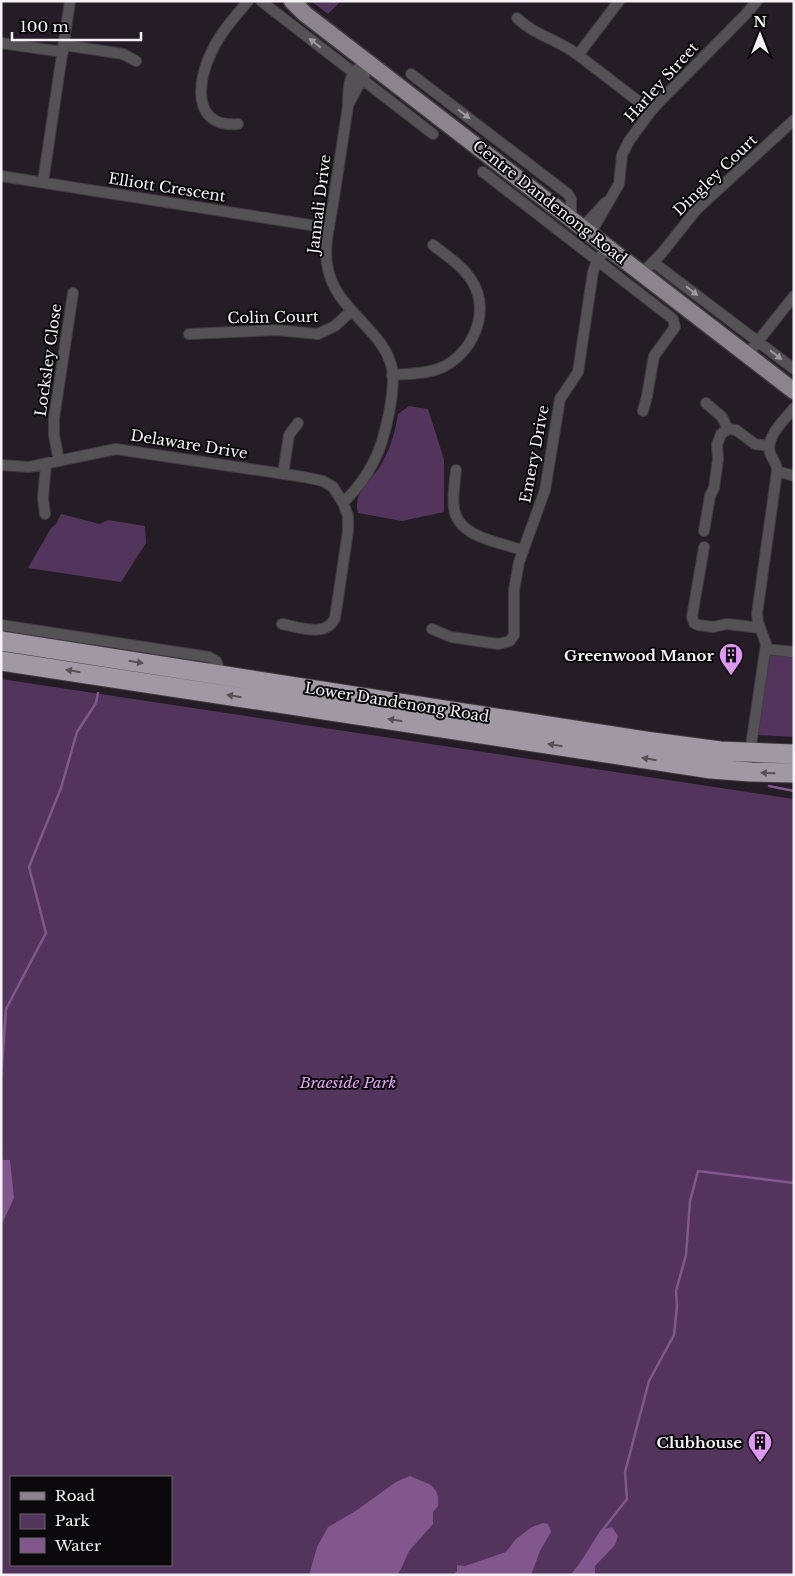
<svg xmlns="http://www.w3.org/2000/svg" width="795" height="1576" font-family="'Libre Baskerville',serif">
<rect width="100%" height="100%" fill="#241d25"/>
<!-- green -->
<path fill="#53345c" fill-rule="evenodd" d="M311,1H341L328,14Z
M409,406L428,409L444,459V512L402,521L358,513C352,492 374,479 382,463C391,447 395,432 398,414Z
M61,514L100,524L108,520L145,526L146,543L121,582L28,568L51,528L56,524Z
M772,654L794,656V737L757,735L769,656Z
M1,679L794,799V1575H1ZM11,1477H171V1565H11Z"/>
<!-- water -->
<path fill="#82578e" d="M1,1156L3,1160H10L14,1198L1,1226Z
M410,1476L431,1485L436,1491L438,1497V1506L433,1512V1524L409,1551L401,1569L397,1575H309L317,1547L328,1527L354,1512L396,1482Z
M543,1523L548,1524L551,1532L540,1551L531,1575H453L457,1571V1565L465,1566L506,1552L516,1539L532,1527Z
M612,1527L618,1536L615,1545L595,1566V1575H570C583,1561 590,1545 601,1530Z"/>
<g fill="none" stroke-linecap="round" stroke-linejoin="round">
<!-- stream -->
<path stroke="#82578e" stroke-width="2.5" d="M769,786L794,791
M1,1079L6,1009L46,933L29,867L61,788L77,732L96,703L98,693
M1,1144V1164
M601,1532L627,1499L625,1472L649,1381L674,1335L677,1306L676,1291L686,1255L690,1201L698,1171L794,1183"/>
<defs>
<path id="street" d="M261,1L433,134
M619,1L578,55L651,111
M517,18C534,35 559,40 578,55
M1,43L63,52
M64,45L123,54L136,61
M411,74L568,194L571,199V219
M349,103L365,74
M238,124C191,128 197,80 212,51C220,33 235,17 248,1
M483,172L673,319L675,327L654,356L647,396L643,411
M1,176L329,228
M43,182L70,1
M582,228L606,202
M590,234L619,184L622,155L629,141L651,111L666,95L746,14L757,1
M653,262L794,369
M642,273L661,254L697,209L794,120
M189,334L276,330L318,334L335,326L351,311
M747,355L794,296
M392,375C407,374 424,374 438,369C471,357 492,313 472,281C463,266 447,256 433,245
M706,403L722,417L728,429
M59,461L54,435V418L73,293
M1,465L29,467L116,449L304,477L323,481L333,487L343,503L348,516V531L335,618C326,638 299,627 282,624
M456,470C455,482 452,496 454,508C457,537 499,542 522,550
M777,471L794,476
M283,474L289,435L298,423
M343,503C355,491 367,476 374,461C385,440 396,390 392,368C390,360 386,351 381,344C362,317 332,300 327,264C324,244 330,223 333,204C338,171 343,139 348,106C348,86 348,70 369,63
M45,514L43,498L46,464
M704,531L710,496L714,488L718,459L717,445L721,434L728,429L736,430L755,444L769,446
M704,547L692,617L694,623L698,625L713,627L727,624L760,628
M1,625L209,657L216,661L222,675
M432,629L451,637L498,644L510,641L514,635V590L519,562L545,490L560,399L578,372L593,272L597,261L608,247
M766,649L794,652
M750,753L766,644L758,622L757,614L777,471C777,463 772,459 770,453C765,437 785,419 794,408"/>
<path id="primary" d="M292,1L305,14L794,391"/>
<path id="highway" d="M1,641L645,741L720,751L794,754
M1,661L711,769L751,772L794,773"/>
</defs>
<!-- street casing -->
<use href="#street" stroke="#413b42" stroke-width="12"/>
<!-- primary casing -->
<use href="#primary" stroke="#413b42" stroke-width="19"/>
<!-- highway casing -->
<use href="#highway" stroke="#413b42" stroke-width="21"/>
<!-- street -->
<use href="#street" stroke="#555256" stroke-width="10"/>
<!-- primary -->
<use href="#primary" stroke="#8b848d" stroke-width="16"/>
<!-- highway -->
<use href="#highway" stroke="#a098a2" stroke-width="19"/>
</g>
<!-- one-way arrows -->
<defs><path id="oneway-solid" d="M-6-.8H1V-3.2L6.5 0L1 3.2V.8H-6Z" transform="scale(1.25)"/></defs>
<g fill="#9d9a9e">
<use href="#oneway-solid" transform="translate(315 43) rotate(-142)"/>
<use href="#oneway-solid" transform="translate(464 114) rotate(37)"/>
<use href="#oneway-solid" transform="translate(692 291) rotate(38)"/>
<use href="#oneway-solid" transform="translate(776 355) rotate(38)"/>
</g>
<g fill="#565057">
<use href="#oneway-solid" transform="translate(136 662) rotate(9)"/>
<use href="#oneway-solid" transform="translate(73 671) rotate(-171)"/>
<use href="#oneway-solid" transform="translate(234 696) rotate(-171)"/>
<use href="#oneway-solid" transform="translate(395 720) rotate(-171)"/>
<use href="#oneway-solid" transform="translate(555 745) rotate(-171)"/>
<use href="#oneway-solid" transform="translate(649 759) rotate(-171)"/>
<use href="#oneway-solid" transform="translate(768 773) rotate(-179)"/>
</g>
<!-- icons -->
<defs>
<symbol id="building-pin" viewBox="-11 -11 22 30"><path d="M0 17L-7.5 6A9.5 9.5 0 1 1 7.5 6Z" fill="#de98f2" stroke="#0b090c"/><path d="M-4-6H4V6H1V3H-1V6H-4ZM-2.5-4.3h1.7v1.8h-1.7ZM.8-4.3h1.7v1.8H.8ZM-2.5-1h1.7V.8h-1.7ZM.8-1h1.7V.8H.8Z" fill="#111"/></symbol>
</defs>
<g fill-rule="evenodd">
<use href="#building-pin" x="717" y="641" width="28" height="38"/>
<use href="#building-pin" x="746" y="1428" width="28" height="38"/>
</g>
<g text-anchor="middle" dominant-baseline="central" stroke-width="4" stroke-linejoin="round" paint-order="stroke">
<!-- street labels -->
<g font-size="15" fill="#f5f1f6" stroke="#0b090c">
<text transform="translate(661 82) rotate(-48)">Harley Street</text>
<text transform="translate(715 175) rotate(-44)">Dingley Court</text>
<text transform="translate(167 187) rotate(9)">Elliott Crescent</text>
<text transform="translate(550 202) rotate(38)">Centre Dandenong Road</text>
<text transform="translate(319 204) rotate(-83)">Jannali Drive</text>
<text transform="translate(273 317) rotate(-1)">Colin Court</text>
<text transform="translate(48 360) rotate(-82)">Locksley Close</text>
<text transform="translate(189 444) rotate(9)">Delaware Drive</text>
<text transform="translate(534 454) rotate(-79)">Emery Drive</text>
<text transform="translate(397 702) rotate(9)">Lower Dandenong Road</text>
</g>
<!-- poi labels -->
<g font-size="15" font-weight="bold" fill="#f5f1f6" stroke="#0b090c" text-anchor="end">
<text x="714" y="655">Greenwood Manor</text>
<text x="742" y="1442">Clubhouse</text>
</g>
<!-- park labels -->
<g font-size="15" font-style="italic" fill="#e6a8f8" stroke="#0b090c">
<text x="348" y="1082">Braeside Park</text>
</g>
</g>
<!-- border -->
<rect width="795" height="1576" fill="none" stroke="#f5f1f6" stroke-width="5"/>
<!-- legend -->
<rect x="10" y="1476" width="162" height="90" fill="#0b090c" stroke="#69666a"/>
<rect x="20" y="1492" width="25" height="8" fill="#8b848d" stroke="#69666a"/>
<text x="55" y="1501" font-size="15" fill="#f5f1f6">Road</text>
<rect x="20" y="1514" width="25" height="15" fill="#53345c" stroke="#69666a"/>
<text x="55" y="1526" font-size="15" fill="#f5f1f6">Park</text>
<rect x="20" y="1538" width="25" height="15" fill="#82578e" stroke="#69666a"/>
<text x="55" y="1551" font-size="15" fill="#f5f1f6">Water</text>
<!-- north arrow -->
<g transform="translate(760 35)" stroke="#0b090c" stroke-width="4" paint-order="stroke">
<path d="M0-4L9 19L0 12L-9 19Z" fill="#f5f1f6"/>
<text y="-8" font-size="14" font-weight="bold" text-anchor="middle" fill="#f5f1f6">N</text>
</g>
<!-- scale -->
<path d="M12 32v8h129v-8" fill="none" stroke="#f5f1f6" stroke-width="2.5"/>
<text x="20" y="32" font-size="15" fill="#f5f1f6" stroke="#0b090c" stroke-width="4" paint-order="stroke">100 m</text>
</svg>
